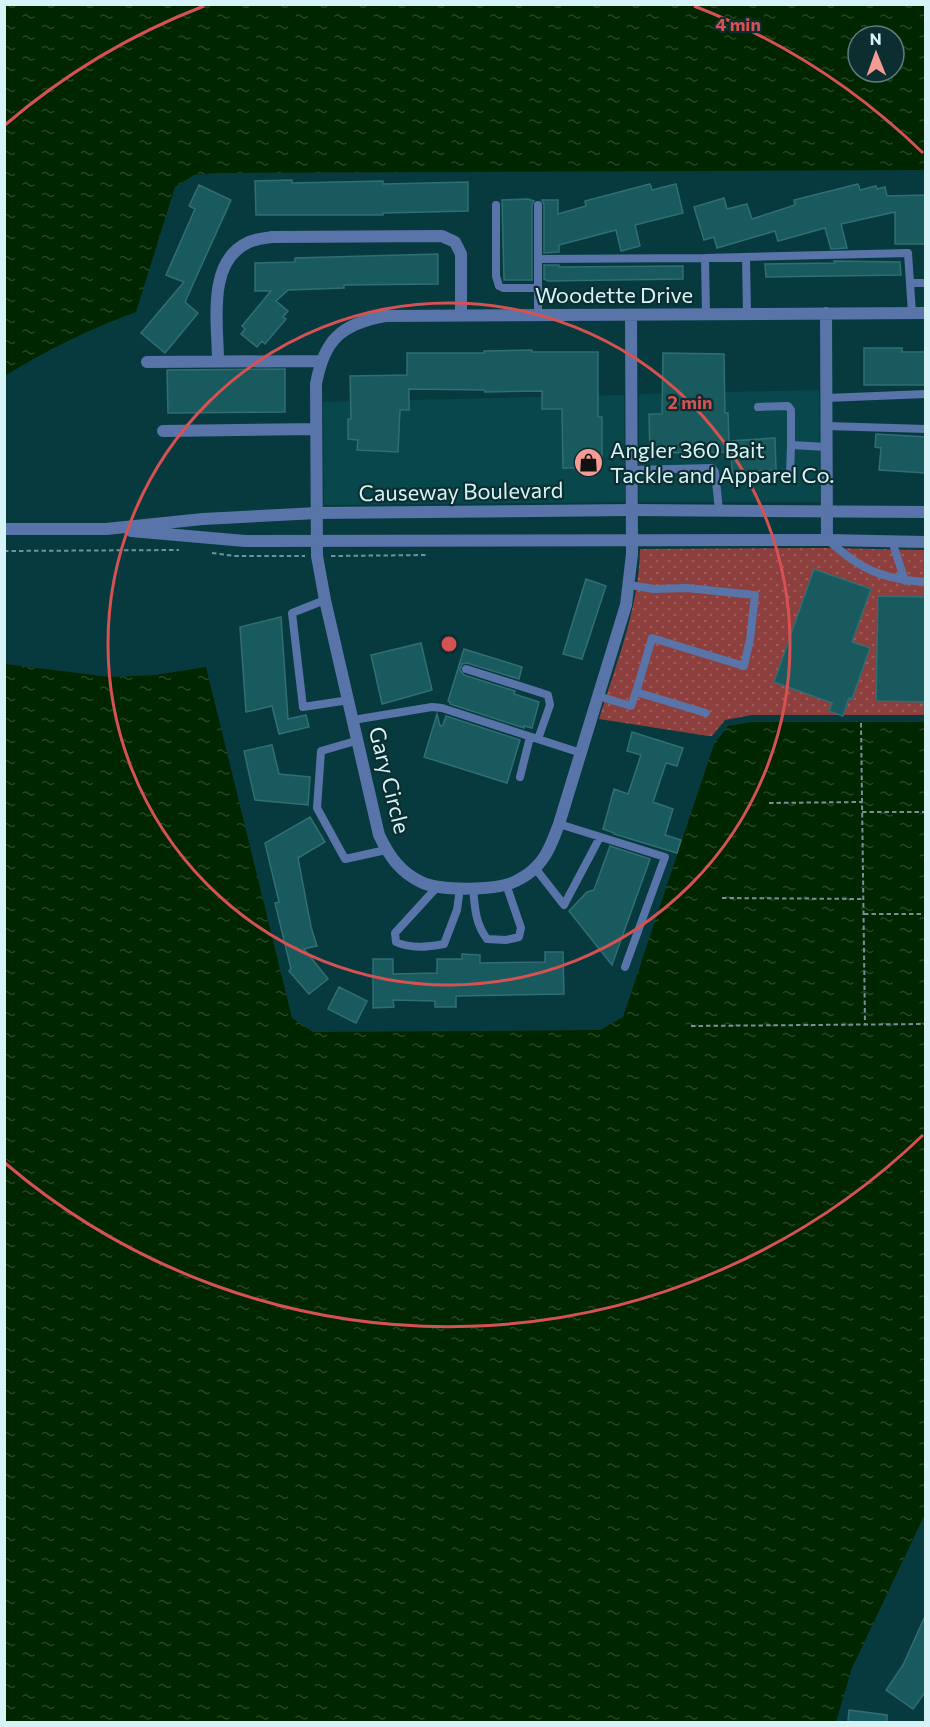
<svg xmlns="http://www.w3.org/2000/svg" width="930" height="1727" font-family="Commissioner,sans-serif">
<defs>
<pattern id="park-dots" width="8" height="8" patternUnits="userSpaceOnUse" patternTransform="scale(1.5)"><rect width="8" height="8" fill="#8d3f3d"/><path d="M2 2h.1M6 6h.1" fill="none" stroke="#9c5b5a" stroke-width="1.8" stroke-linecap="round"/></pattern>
<pattern id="water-ripples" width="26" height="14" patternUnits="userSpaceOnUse" patternTransform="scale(1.5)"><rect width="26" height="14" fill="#002600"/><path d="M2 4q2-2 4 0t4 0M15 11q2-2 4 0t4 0" fill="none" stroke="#244626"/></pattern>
</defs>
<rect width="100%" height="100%" fill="#073a3e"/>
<!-- built -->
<path fill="#08484c" d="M819,390L820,502H639V394Z
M624,395L625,502L324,505L323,402Z"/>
<!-- park -->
<path fill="url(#park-dots)" d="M827,548L925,550V715H752L725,720L712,736H708L599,719C616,664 639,608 640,549Z"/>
<!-- water -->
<path fill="url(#water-ripples)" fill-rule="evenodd" d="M5,4L925,5V170L215,173L194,175L175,187L136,312C90,329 46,350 5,376ZM858,36H894V72H858Z
M5,664L110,677L155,675L206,667L292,1018L313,1032L600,1030L623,1017L714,744L728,726L752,722H925V1514L852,1668L836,1722H5Z"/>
<!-- building -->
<path fill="#195a5f" stroke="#316e74" stroke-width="1.5" d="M292,180V183L383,181V184L468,182V211L383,213V215H256L255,181Z
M650,184L652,190L676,184L683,213L635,225L640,246L621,251L616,230L559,245V252L544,253V205L542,200H558V214L586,206L585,201Z
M858,184L860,190L876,186L877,189L885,187L887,196L926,195V244H895V212L841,224L847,248L831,249L825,228L778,241L775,231L717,248L714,237L704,240L694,207L724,198L727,209L747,204L752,219L795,205L794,200Z
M199,185L231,200L185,302L198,313L165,353L141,333L184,282L166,275L195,209L189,206Z
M528,199L534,201L532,205V280H504L502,200Z
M438,254V284L344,285V288L288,290L276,301L288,311L283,317L286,319L265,344L262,341L257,347L241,334L245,329L242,326L271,291H255V263L295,262V258Z
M834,261L900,262L901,275L766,277L765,264L835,263Z
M544,265H559V267L683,266V279L548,281L544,279Z
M864,348H902V352H926V385H864Z
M532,350V352H598V417H602V457H592V468H563L562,409H542V391L485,392L484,390L409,389V410H400L398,452L357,450L358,440L348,439V419H351L350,376L407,375V353H484V351Z
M663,353L724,354L725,413H728L729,441L775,438L776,470L755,471V482L733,483L731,452L650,453L649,414H662Z
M285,369V412L168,413L167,370Z
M876,434L926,437V473L879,470L881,448L875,447Z
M814,569L871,589L852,642L870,648L852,699L849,698L843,716L829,711L832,703L774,682Z
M586,579L606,586L582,659L563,654Z
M878,596L926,597V702L876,701Z
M281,617L288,719L306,715L309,727L279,734L272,706L246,712L240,627Z
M421,643L432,690L382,704L371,655Z
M464,649L522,667L519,679L467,663L462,664L460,670L464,675L515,691L514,694L539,702L532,728L524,726V728L450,704V702L448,701Z
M437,714L440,726L443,725L446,716L520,740L507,783L424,757Z
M632,732L683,748L677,766L666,763L653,802L673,809L665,835L681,840L677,853L614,834V833L603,829L614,789L628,794L641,755L627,751Z
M272,745L279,774L310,777L308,805L255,800L244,751Z
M310,817L325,842L298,858L311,927L317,946L304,949L328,979L309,994L289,971L291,969L275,903L279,902L265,843Z
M610,846L650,859L612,965L569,911L587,892L594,890Z
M545,952H563L564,994L456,996V1007H435V1001L393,1000L394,1007L373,1008V959H393V974L437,973V959H462V954L480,955V963L545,962Z
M339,987L367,1001L356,1023L328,1009Z
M926,1614V1691L913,1709L886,1690L903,1665Z
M849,1710L887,1715V1722H848Z"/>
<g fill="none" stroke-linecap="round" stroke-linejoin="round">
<!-- path -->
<path stroke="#6d9599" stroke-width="2" stroke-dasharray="4.5 3" stroke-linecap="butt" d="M4,551L179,550
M212,553L235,556H305
M331,556L428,555
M861,723L865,1025
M769,803L862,802
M862,812H926
M722,898L863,899
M864,914H926
M691,1026L926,1024"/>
<!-- service -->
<path stroke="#5974a9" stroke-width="8" d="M496,205V276L499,286L503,288H538
M538,205V259
M746,257L747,314
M705,258L706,314
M910,283H926
M538,315V259L705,258L908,253L912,313
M826,398L926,394
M758,407L788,406L791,410V445L827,447
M827,426L926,429
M632,470L712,468L715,472L719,510
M790,475L791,445
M828,540C860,569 881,579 926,582
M892,541L905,581
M630,585L654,589L687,588L755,595L750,639L744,666L652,638L636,692L706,713
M325,600L292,613L303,707L349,700
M466,669L548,695L550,705L538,739
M598,696L631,706L636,692
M353,720L432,707L442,708L581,753
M359,740L321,751L317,808L345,859L386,850
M520,777L530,737
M559,824L665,857L625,967
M535,868L564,905L600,837
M438,886L395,933L396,942C411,949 428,947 444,944L457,910L460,888
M473,888C475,908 475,923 487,939L506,940L519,937L521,928L506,884"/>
<!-- minor -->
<path stroke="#5974a9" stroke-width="12" d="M826,313L827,540
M631,315L632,554L626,605L559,824C553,840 547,857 535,868C530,873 522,878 516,881C497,891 440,891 421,882C400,872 389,856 379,835L325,600L317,556L316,384C324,340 341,324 385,316L926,313
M218,361C218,324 206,261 249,242C256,239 265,238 272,237L442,236L455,242L461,254V315
M147,362L320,361
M163,431L316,429"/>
<!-- tertiary -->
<path stroke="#5974a9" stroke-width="12" d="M4,529H106L203,519L317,513L632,510L926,512
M131,531L245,541L827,540L926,542"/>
</g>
<!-- distance rings -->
<g fill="none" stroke="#d65151" stroke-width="3">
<circle cx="449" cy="644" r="341"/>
<path d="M923 1135A683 683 0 0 1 5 1163M5 125A683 683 0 0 1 204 6M694 6A683 683 0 0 1 923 153"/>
</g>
<!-- icons -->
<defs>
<symbol id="shop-disc" viewBox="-11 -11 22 22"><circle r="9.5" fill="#f59b96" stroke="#0d2e31"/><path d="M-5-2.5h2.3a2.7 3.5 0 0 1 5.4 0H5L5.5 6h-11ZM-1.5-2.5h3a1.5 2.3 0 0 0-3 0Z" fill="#111"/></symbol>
</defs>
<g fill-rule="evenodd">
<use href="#shop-disc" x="572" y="446" width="33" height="33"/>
</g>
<g text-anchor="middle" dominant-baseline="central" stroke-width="4.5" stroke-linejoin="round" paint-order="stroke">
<!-- street labels -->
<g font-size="22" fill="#d6f4f7" stroke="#0d2e31">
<text x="614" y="294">Woodette Drive</text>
<text transform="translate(461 491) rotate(-1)">Causeway Boulevard</text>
<text transform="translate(390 780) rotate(76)">Gary Circle</text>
</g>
<!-- poi labels -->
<g font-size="22" fill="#d6f4f7" stroke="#0d2e31" text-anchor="start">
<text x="610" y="449">Angler 360 Bait<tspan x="610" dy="25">Tackle and Apparel Co.</tspan></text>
</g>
</g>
<circle cx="449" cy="644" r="9" fill="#d65151" stroke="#0d2e31" stroke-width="3"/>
<g font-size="18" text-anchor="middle" font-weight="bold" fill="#d65151" stroke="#0d2e31" stroke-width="4.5" stroke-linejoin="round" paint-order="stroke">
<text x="738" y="31">4 min</text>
<text x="690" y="409">2 min</text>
</g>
<!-- border -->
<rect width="930" height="1727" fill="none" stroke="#d6f4f7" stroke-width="12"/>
<!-- north arrow -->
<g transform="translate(876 54) rotate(359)"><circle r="28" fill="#0d2e31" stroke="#5d7d80" stroke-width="1.5"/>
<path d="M0-4.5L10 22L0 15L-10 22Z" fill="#f59b96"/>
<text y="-9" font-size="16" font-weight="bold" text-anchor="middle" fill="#d6f4f7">N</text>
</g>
</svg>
